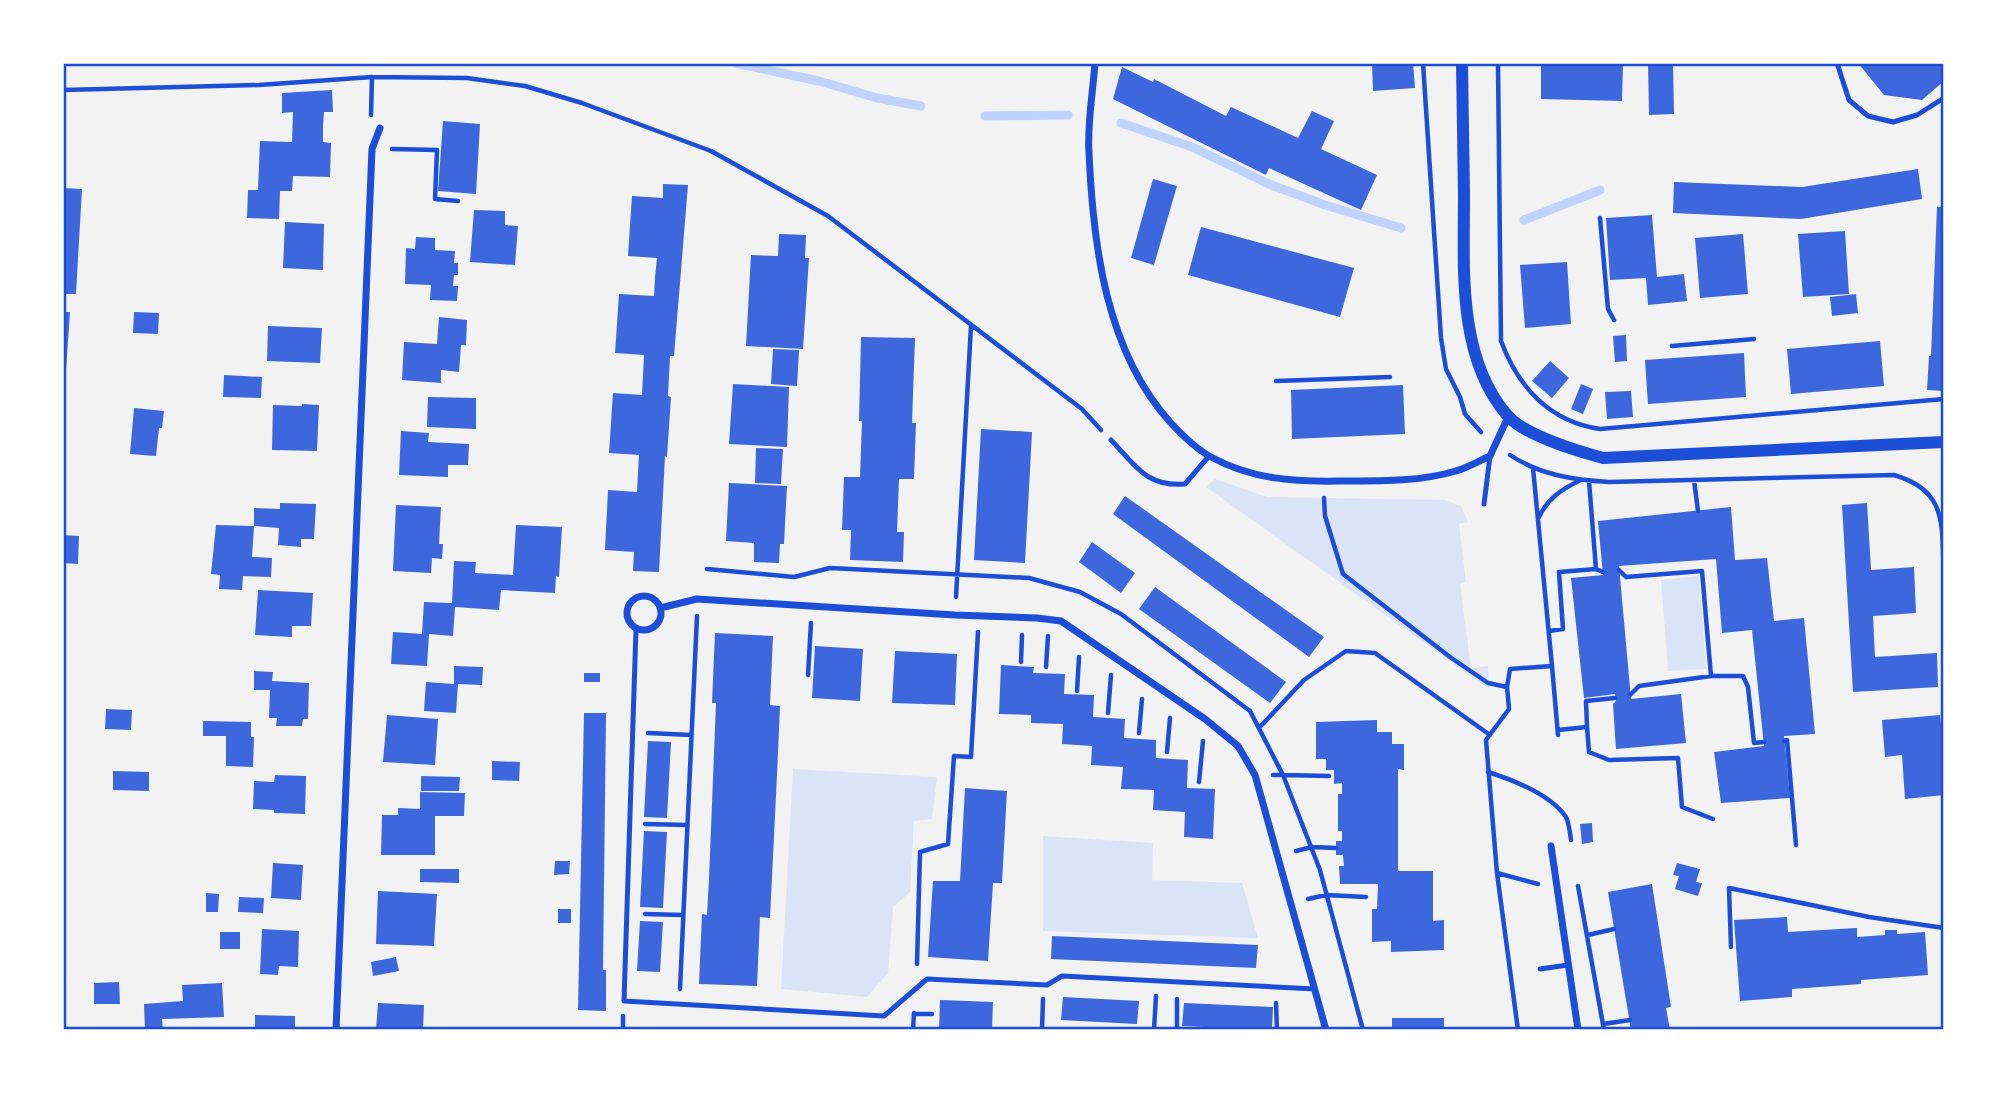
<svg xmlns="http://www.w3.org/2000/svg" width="2007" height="1093" font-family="'Roboto Condensed',sans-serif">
<rect width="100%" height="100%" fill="#f2f2f2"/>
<!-- green -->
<path fill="#dbe4f7" d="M1215,479L1267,497L1445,500L1461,506L1468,522L1459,524L1466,582L1460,584L1471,668L1488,666L1489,689L1206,487Z
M1699,576L1706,669L1668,671L1661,580Z
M793,769L937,777L932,819L914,821L910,892L893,907L888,973L867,997L781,989Z
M1043,836L1153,843L1152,880L1242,883L1258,938L1043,931Z"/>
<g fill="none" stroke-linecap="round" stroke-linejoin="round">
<!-- stream -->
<path stroke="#bfd3fe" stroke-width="9" d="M735,63L819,81L877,98L921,106
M985,116L1068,115
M1121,123L1192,147L1269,184L1325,205L1401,228
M1524,220L1600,190"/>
</g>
<!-- building -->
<path fill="#3d67dc" d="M1372,63H1413L1415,88L1373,91Z
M1541,63H1623L1622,101L1541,99Z
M1648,63H1673L1674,114L1649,115Z
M1858,63H1944V81L1922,100L1884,95Z
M1122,67L1153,82L1154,79L1226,116L1231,107L1298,138L1312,111L1334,121L1321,149L1377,175L1361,210L1269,168L1266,175L1113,99Z
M332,90L333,112H324L323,126V142L331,143L330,177L293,176L292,191H280L279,219L247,218L248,190H258L260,141L292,142L293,112L282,113V93Z
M443,121L480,124L476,194L438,191Z
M1918,169L1922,199L1801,219L1673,213L1674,182L1802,187Z
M1153,179L1177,186L1154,265L1131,258Z
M663,184L688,185L674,356H670L668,396L671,397L667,457L665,456L659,572L633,571L634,552L605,550L608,490L637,492L639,455L609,453L613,393L642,395L644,355L615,353L619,294L654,296L655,277L657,258L628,256L632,196L663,198Z
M63,188L82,189L76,294H63Z
M1937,207H1944V391L1927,390L1929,356H1931Z
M474,210L505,211V225L518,226L515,265L470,262Z
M1652,215L1657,277L1684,274L1687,301L1648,305L1646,278L1610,280L1606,218Z
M285,222L324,224L323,270L283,268Z
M1201,227L1354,268L1340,317L1188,275Z
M1845,231L1849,294L1803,297L1798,234Z
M779,234L806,235L805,258H809L803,349L746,346L751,255L778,256Z
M1743,234L1748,294L1700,298L1695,238Z
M416,237L435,238V250L455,251L454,263H458V275H454L453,286H458L457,301L430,300L431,285L405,284L406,248L415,249Z
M1567,262L1571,324L1525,328L1520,265Z
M1856,294L1858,313L1832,316L1830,297Z
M63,312H70L65,384H63Z
M134,312L159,313L158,334L133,333Z
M439,317L467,320L466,345H461L459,372L441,370V383L402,380L404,342L437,344Z
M268,326L322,328L320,363L267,361Z
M1626,335L1627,361L1615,362L1613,336Z
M861,337L915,338L912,423H916L914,479H899L897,532H904L903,562L850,560L851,530H842L844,477H860L862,421H859Z
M1880,341L1884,386L1791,394L1787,349Z
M773,349L799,350L797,386L771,384Z
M1744,353L1746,397L1648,404L1645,360Z
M1550,361L1569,378L1552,398L1532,381Z
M224,375L262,377L261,398L223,397Z
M733,384L789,387L787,447L729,444Z
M1581,384L1593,389L1583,414L1571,409Z
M1403,385L1405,434L1292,439L1291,390Z
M1631,391L1633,417L1607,419L1605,392Z
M428,397L476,398V429L427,427Z
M302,404L319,405L317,451L272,450L273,405L302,406Z
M134,408L164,411L162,428H159L156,456L130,454Z
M981,429L1032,432L1025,563L974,560Z
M401,431L429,433L428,442L469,444L468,465H448V477L399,475Z
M756,448L783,449L781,484L755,483Z
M729,483L787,486L784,544H780L779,563L754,562V543L726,541Z
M1125,496L1324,637L1309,657L1113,514Z
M280,503L316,504L314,539H301V547L278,545L279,528L254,526V508L280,509Z
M1867,503L1871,570L1914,567L1916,613L1873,616L1875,657L1937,653L1938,687L1853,692L1842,505Z
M396,505L441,507L439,544H443L442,559L432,558L431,573L393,571Z
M1731,507L1735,560L1767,558L1774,621L1804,618L1815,734L1784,736L1790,798L1721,803L1714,752L1764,746L1752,630L1722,633L1716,559L1619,566L1631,699L1681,694L1686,743L1616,749L1613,704L1616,701L1615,694L1584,698L1571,578L1603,575L1598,521Z
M216,525L254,526L252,557L272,558L271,577L243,576L242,590L219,589L220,575L211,574Z
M516,525L562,527L559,577L556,576L555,593L501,590L499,610L455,607L453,636L429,634L427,666L391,664L393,632L422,634L424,602L452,603L454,561L476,562L475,573L513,575Z
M63,535L79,536L78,564L63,563Z
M1092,542L1135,573L1121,593L1079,562Z
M1155,587L1286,682L1270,703L1139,609Z
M258,590L313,593L311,626H292V637L255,635Z
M715,633L773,636L770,705L780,706L777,775L770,918L760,917L757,986L699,984L702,914L707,915L709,879L716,703H712Z
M815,646L863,649L860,701L812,698Z
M895,651L957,654L955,705L892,703Z
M1001,665L1034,667L1033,673L1065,674L1064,694L1094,695L1093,717L1125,719L1124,738L1156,740V758L1188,760L1187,788L1215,789L1213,839L1184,837L1185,812L1153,810L1154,790L1121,789L1123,767L1091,765L1092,746L1062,744L1063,724L1031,723V715L999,714Z
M454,666L483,667L482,685L458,684L456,713L424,711L426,682L454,684Z
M254,671L273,672L272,681L309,683L308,719H303L302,726H276L277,718H269L270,690H254Z
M584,673H600V682H584Z
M106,709L132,710L131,730L105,729Z
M584,713H606L603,970H606V1011L578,1010Z
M387,715L438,719L435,765L383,762Z
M1940,715L1944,755V795L1905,799L1902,755L1885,757L1882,720Z
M1377,720V732H1392V744H1404V770L1398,769V871H1433V921L1444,920V950L1391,952V941L1372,942V909H1377L1378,884H1340L1339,866H1344L1343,855H1336V841H1342V831H1338V794H1342V783L1334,784V770H1326V759H1316V722Z
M203,721L251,722V737H254L253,767L226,766V736H203Z
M648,741L671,742L667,818L644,817Z
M492,761L520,762L519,781L492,780Z
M113,771L149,772V791L113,790Z
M275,775L306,776L305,814L274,813V810L253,809L254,781L274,782Z
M421,776L460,777L459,791H421Z
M965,788L1007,791L1002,883H993L988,961L928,957L933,881H960Z
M420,792L465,793L464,816H435V855H381L382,815H398V808L420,809Z
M1592,823L1593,842L1582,844L1580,824Z
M644,831L667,832L663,908L640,907Z
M555,861H570L569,874L554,875Z
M273,863L303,865L301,900L271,898Z
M1677,863L1700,869L1696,882L1702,883L1698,896L1675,889L1679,876L1673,875Z
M420,869H459V883L420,882Z
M1652,884L1671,1007L1666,1008L1670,1030H1631L1608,892Z
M378,891L437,894L434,946L376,944Z
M206,893L219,894L218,912H206Z
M239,897L264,898L263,913L238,912Z
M558,909H571V923H558Z
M1787,917L1788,932L1857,928V937L1885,935V930H1897V934L1925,932L1928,975L1861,980V984L1792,989V997L1740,1001L1734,920Z
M640,921L663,922L660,972L637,971Z
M262,929L299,931L298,967L279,966L278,975L260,974Z
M220,932H240V949H220Z
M1052,936L1258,945L1256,968L1051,959Z
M396,957L399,971L373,976L371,962Z
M119,982L120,1004H94V983Z
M222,983L224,1017L162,1019L163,1030H145L144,1004L183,1001L182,985Z
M1063,997L1139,1001L1137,1024L1061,1020Z
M940,1000L993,1002L992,1030H939Z
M378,1003L424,1005L423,1030H376Z
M1184,1003L1273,1007L1272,1030L1182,1026Z
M255,1015L295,1016V1030H255Z
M1392,1018H1444V1030H1392Z"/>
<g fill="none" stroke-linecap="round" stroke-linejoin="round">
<!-- path -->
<path stroke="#1d4ed8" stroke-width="4.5" d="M1423,63L1441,338L1446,369L1460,397L1465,414L1481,432
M1498,63L1501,341C1518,387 1550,422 1600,429L1944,399
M63,90L259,85L372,77L467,78L525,86L582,103L711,151L828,216L1082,409L1101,430
M371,115L372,77
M392,149L437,150L435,199L458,201
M1600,218L1608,309L1614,320
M1672,346L1754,339
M1276,381L1390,377
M1510,455C1540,475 1574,480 1609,482L1894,475C1949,491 1941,526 1944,575
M1533,468L1552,666
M1694,480L1698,511
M1589,481L1596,569L1603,572
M1324,498L1325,516L1343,574L1450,657L1488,683L1507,687
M1539,517C1548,498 1562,489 1581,480
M707,569L794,577L830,568L1029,578L1080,592L1121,614L1250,711L1283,775L1329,776
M1619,570L1626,577L1702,571L1711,676
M956,597L971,326
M1549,631L1563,629L1559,572L1596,569
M1021,662L1022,635
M1046,667L1048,636
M808,675L811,623
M1077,691L1079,657
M1630,695L1639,686L1711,676H1743L1748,687L1754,743L1764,742
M1108,713L1111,675
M1587,727L1586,701L1615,698
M1259,728L1304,680L1346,651L1375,653L1490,735
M1558,730L1587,727L1589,752L1609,760L1678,758L1682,807L1713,819
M648,733L691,735
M1139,733L1142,699
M1784,741L1787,740L1796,845
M1167,752L1170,718
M1488,772C1513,780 1550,794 1566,817C1569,823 1570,833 1571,840
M1273,775H1283L1320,870L1363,1030
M1199,782L1203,741
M645,824L687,825
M1296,851L1312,847L1336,848
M1497,873L1518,1030
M1538,884L1497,873L1486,740L1509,709L1507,687L1510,669L1552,666L1558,735
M1578,886L1604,1030
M1308,899L1326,895L1366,897
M645,914L683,915
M1588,935L1614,929
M1731,947L1729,888L1869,917L1944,928
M917,964L920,852L948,844L954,756L971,757L978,632
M680,989L697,616
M1276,1003L1277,1030
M914,1014H932
M1603,1024L1630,1020
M623,1030V1016
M913,1030L914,1013
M1042,1030L1043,999
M1154,1030L1156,996
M1177,1030V999"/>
<!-- service -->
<path stroke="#1d4ed8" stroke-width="5" d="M1837,63L1849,100L1868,116L1893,122L1917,115L1944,98
M1111,440C1136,466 1146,487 1185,484L1209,456
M1484,504L1490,456
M636,629L624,1001L884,1016L927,979L1047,985L1062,976L1315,989
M1540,969L1568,965"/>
<!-- minor -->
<path stroke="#1d4ed8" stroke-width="7" d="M1095,63C1093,92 1087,124 1089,153C1093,245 1106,351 1170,422C1182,435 1196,449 1211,457C1251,479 1294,482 1339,481C1377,481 1419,482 1456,471C1467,468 1479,461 1490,456L1508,417
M627 613a17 17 0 1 1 34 0a17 17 0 1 1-34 0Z
M660,608L697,599L955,615L1037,618L1061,621L1205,719L1238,746L1255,775L1326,1030
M1551,846L1578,1030
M336,1030L372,149L380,128"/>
<!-- tertiary -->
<path stroke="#1d4ed8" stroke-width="12" d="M1462,63C1463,107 1463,152 1464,196C1464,268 1457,357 1507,415C1524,435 1577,451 1603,458L1944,442"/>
</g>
<!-- border -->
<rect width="2007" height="1093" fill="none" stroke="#ffffff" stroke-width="130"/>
<rect x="65" y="65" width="1877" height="963" fill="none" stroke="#1d4ed8" stroke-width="2.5"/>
</svg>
